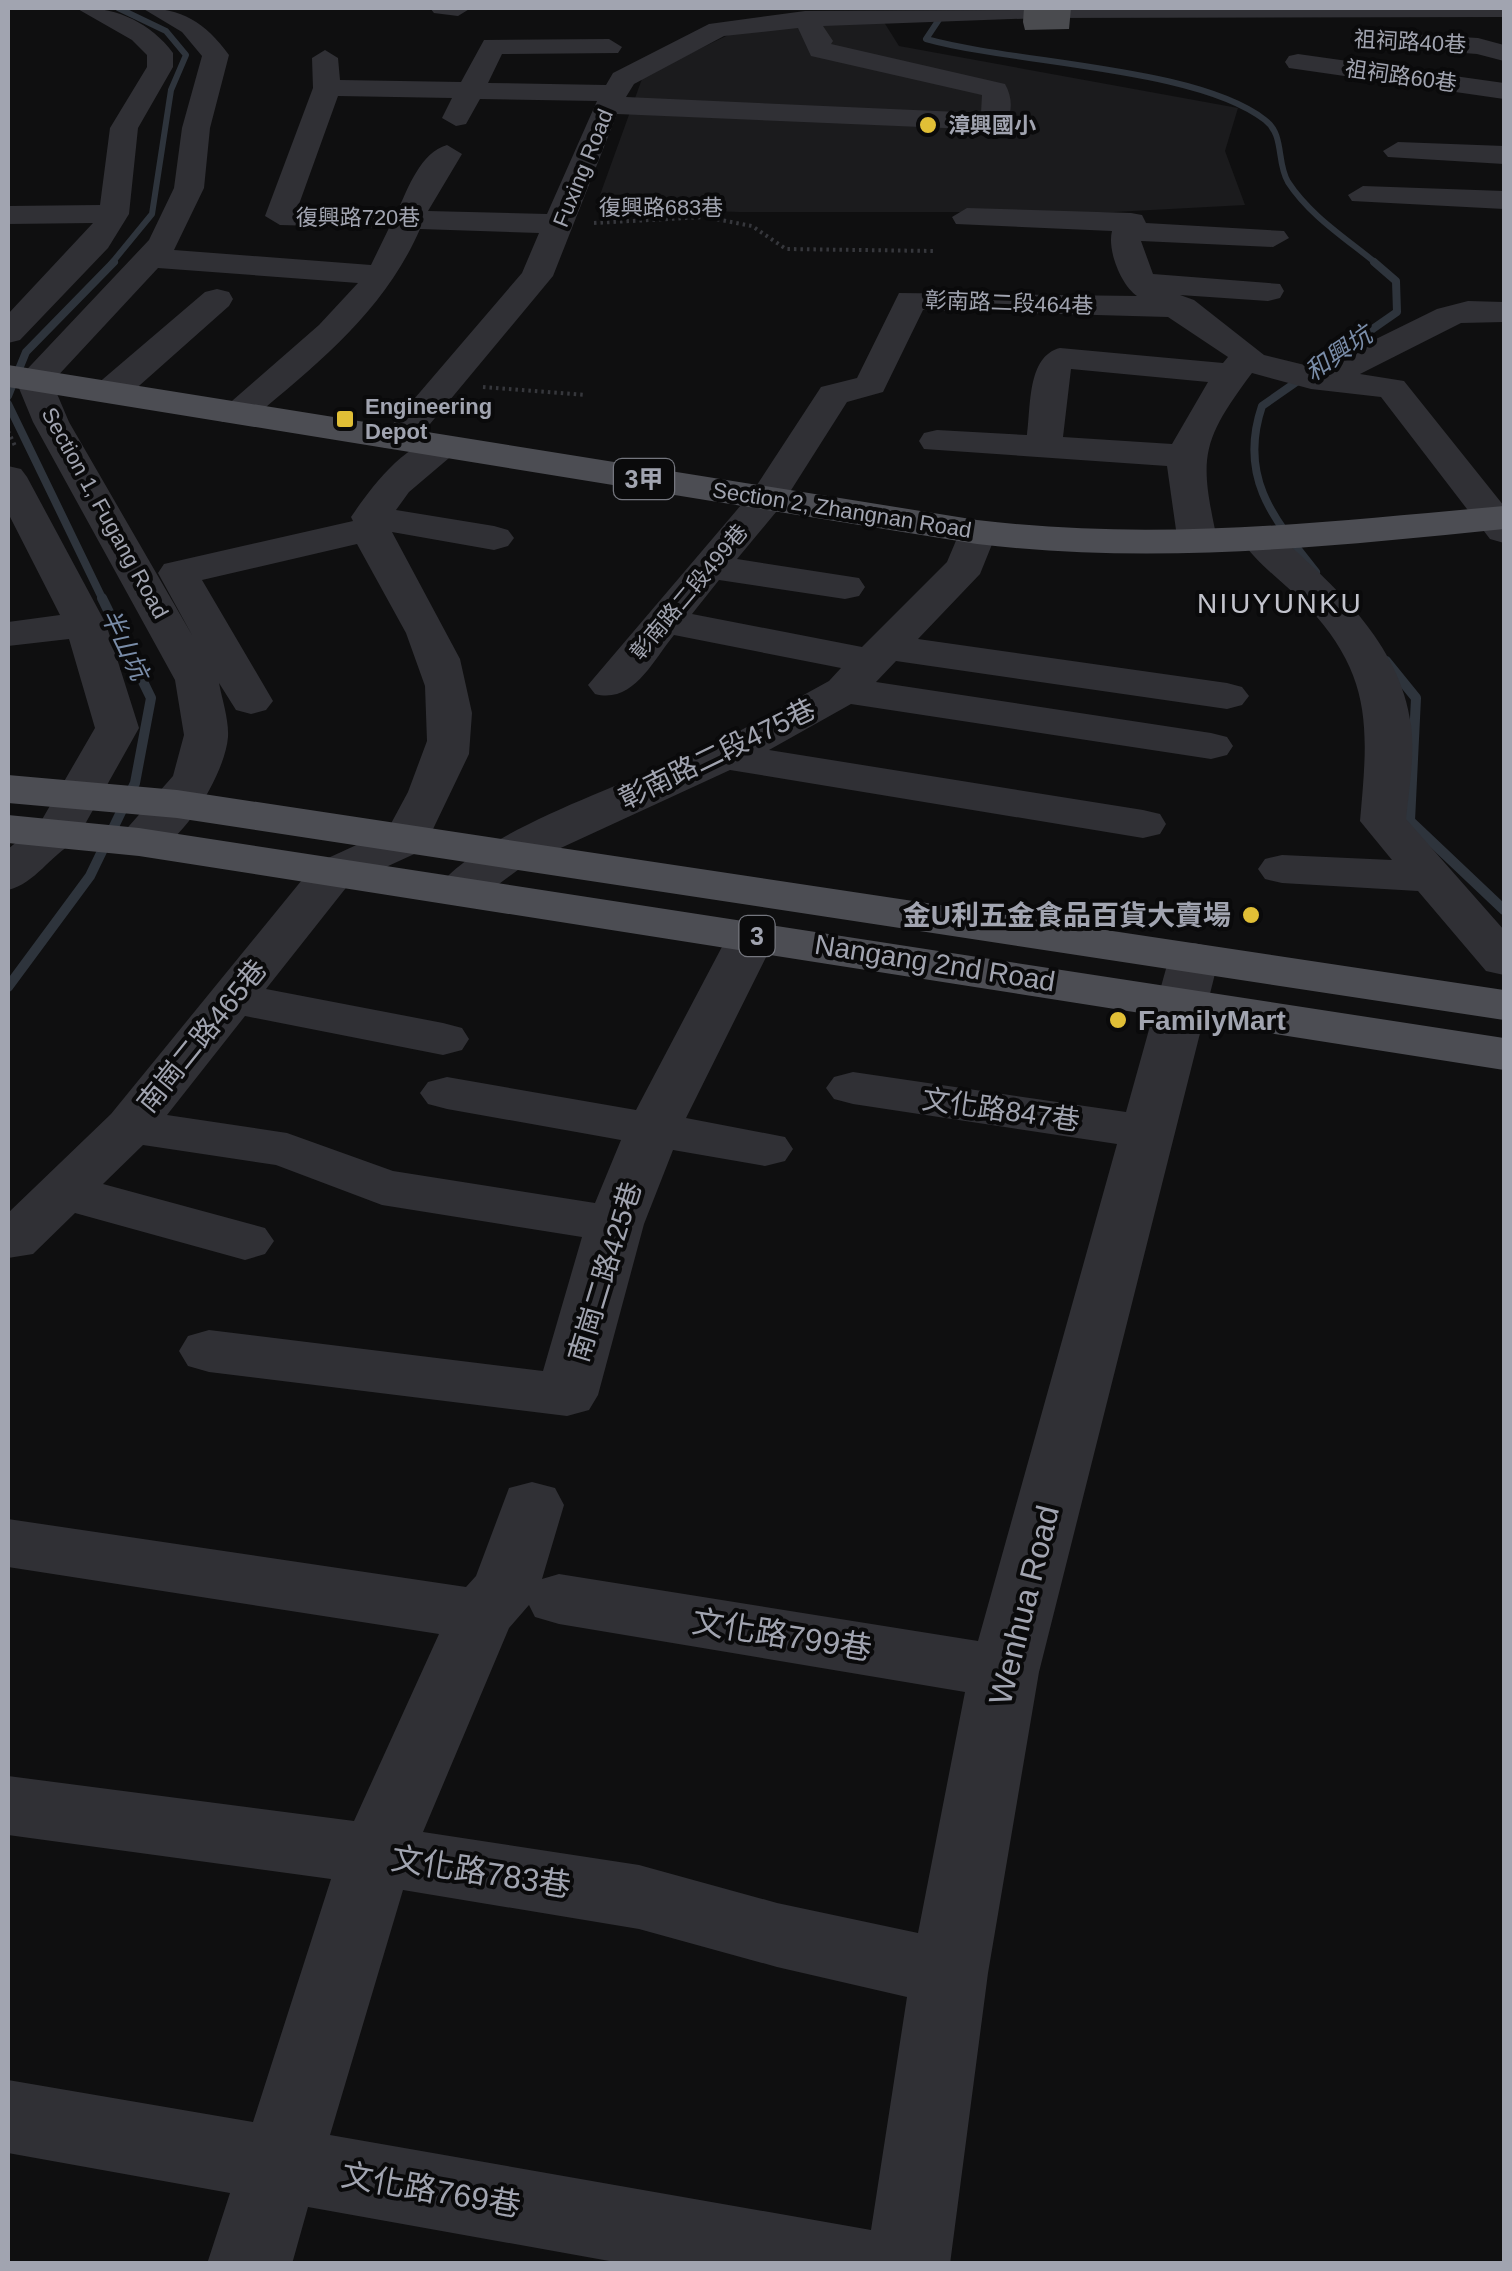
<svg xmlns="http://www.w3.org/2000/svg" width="1512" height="2271" font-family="Helvetica,'Noto Sans TC',sans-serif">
<rect width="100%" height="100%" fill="#0f0f10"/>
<!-- built -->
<path fill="#1b1b1d" d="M882,19L899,46L1238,108L1225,151L1245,205L1114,212H739L596,206L643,76L747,26Z"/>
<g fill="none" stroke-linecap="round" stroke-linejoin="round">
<!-- stream-far2 -->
<path stroke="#2e343c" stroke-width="6" d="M940,18L926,39C1016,64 1197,67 1265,120C1285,135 1276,162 1288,182C1310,216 1347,239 1377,264
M111,264L152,214L171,90L186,55L166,31L118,8"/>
<!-- stream-far1 -->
<path stroke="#2e343c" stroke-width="8" d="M8,396L26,352L114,262
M8,404L103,600
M1316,572C1273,518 1238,477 1262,406L1397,312L1396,281L1374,262"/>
<!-- stream -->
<path stroke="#2e343c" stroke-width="10" d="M1386,661L1416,698L1410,821L1504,910
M8,987L90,876L135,783L151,698L102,598"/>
<!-- path -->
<path stroke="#36373c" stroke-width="4" stroke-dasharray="2.5 4" stroke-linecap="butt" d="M594,223L705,217L752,226L786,249L934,251
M483,387L586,395
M8,431L16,448"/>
<!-- minor -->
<path fill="#303035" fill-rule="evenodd" d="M76,8C114,6 150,22 173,53V67L138,128L129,214L108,248L20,340L8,343V314L93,223L8,224V206L100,205L110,128L147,67V55L132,40Z
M142,8C182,8 205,22 229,55L210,128L204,188L174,250L371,265L389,228L280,225L265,216L313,88L312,58L325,50L338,58L340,80L461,82L484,40L609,39L622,47L618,53L502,54L488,83L606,85L613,73L709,24L805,11L1504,8V17L1040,18L823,26L833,41L831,44L1005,84C1015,101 1013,125 992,130L617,114L553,276L410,448H384L379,440L522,273L539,233L420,229C384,312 315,366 248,422H222L217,414L319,325L358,283L158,268L52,382L69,422L192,635L158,573L164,564L353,521L351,517C372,486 414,428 457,439L462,447L409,492L396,510L494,526L508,530L514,538L508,546L494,550L392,532L460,659L472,713L469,754L423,850L349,884L266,989L443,1023L462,1028L469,1039L462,1050L443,1055L245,1016L167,1115L287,1133L393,1171L595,1203L621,1140L447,1109L428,1104L420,1093L428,1082L447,1077L636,1110L734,924L752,920L770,924L777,935L686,1118L785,1137L793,1149L785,1161L765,1166L673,1150L644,1224L598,1395L589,1410L567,1416L209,1372L188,1366L179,1351L188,1336L209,1330L543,1371L582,1237L382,1205L276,1165L143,1145L103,1184L265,1228L274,1241L265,1254L245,1260L75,1213L33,1254L8,1258V1213L111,1114L315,864L387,831L408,792L427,741L425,686L406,633L357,544L202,580L273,701L266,710L251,714L236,710L219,683C222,699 229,720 228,737C225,773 186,838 153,853C142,857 133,855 122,852L115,842L173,776L184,735L175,680L33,422L16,381L149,240L174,188L182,128L202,56L182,32ZM798,28L811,56L982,95L981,113L626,97L634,84L724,36ZM338,96L452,98L442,118L456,126L466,124L480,99L597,101L547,214L428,211L462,154L447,145C421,152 408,188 398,210L298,207Z
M430,8H471L458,16L434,13Z
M1408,34L1478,38L1504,45V61L1477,54L1399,48L1395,42Z
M1298,54L1504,83V99L1289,68L1285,62L1289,56Z
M1398,142L1504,146V164L1388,157L1383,151Z
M1363,186L1504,191V209L1352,201L1348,195Z
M967,208L1131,213L1142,215L1146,223L1284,231L1289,238L1273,247L1141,241L1153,274L1280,284L1284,291L1280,298L1268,301L1180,295L1194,300L1264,355L1317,368L1437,309L1468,301L1504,302V322L1461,323L1360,374L1404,381L1504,506V543L1490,539L1381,397L1311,389L1252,373C1198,445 1200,459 1218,544L1212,552H1184L1178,544L1167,466L924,449L919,441L924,433L937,430L1027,435C1031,407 1027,356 1060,348L1223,363L1228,357L1168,317L923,310L883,392L847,402L781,506L737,559L859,578L865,587L859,596L845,599L719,580L692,614L862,647L947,562L963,524H991L997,532L980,574L918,639L1227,683L1242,687L1249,696L1242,705L1227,709L896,661L876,682L1211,733L1227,737L1233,746L1227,755L1211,759L851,704L769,750L1143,810L1160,814L1166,824L1160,834L1143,838L730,770L526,864L476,901L459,906L442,901L435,891C475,832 638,780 706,748C748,728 788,703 829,681L841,668L674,635C652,662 633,704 595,694L588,685L753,491L821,387L857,378L899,293L1137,296C1121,285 1107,250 1112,231L956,224L952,217ZM1071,369L1208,382L1172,444L1063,437Z
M217,289L229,292L233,299L229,306L122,401H96L91,393L96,385L205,292Z
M8,466L21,469L27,477L106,624L139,728L75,842C49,856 36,883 8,890V849L40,823L95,728L69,639L8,646V622L60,615L8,513Z
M1261,528L1275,532C1333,585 1400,642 1411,725C1415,756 1409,788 1406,819L1504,930V975L1486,971L1418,891L1282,883L1265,879L1258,869L1265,859L1282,855L1392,860L1360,821C1368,731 1374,677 1307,606C1286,584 1258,565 1241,540L1247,532Z
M1194,943L1212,947L1219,958L1039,1672L988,1973L950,2264H626L308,2207L292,2264H207L230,2193L8,2153V2080L253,2122L331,1879L8,1835V1776L354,1821L439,1634L8,1567V1519L466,1587L476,1576L509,1488L532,1482L555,1488L564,1505L542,1579L559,1574L978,1641L1117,1144L853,1104L834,1099L826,1088L834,1077L853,1072L1126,1112L1169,958L1176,947ZM529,1605L535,1617L559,1624L965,1692L918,1933L777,1903L639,1865L423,1832L509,1628ZM403,1890L639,1929L777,1967L907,1997L871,2230L330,2135Z"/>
<!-- major -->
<path fill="#4c4d53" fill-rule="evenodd" d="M8,365L977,520C1159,542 1323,522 1504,506V529C1328,547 1154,565 977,544L8,387Z
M8,775L177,790L1504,990V1020L177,818L8,803Z
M8,815L139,828L1504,1038V1070L139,856L8,843Z"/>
</g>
<!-- wall -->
<path fill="#4a4b4f" d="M1024,8H1071L1069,29L1025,30L1023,22Z"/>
<!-- markers -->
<g fill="#e1bf36" stroke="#0a0a0b" stroke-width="4">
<circle cx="928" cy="125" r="10"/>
<rect x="335" y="409" width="20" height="20" rx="5"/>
<circle cx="1251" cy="915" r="10"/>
<circle cx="1118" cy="1020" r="10"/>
</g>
<g text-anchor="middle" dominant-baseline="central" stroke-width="8" stroke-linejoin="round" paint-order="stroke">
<!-- far-street labels -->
<g font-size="22" fill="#a1a4b0" stroke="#0a0a0b">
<text transform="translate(1410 42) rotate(3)">祖祠路40巷</text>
<text transform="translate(1401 76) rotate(8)">祖祠路60巷</text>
<text transform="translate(583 168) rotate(-68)">Fuxing Road</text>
<text x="661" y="207">復興路683巷</text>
<text x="358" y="217">復興路720巷</text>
<text transform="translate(1009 303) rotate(2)">彰南路二段464巷</text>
<text transform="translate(842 510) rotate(9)">Section 2, Zhangnan Road</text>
<text transform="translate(105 513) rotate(61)">Section 1, Fugang Road</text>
<text transform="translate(689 592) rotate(-50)">彰南路二段499巷</text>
</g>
<!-- far-poi labels -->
<g font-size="22" font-weight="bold" fill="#a1a4b0" stroke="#0a0a0b" text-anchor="start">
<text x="948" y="125">漳興國小</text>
<text x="365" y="406">Engineering<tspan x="365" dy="25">Depot</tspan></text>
</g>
<!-- far-water labels -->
<g font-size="25" font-style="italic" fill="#7a8da9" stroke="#0a0a0b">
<text transform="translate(1338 353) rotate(-35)">和興坑</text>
<text transform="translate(125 644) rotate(64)">半山坑</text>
</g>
<!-- shield labels -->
<g fill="#0a0a0b" stroke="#74767e" stroke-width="2.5">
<rect x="614" y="459" width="60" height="40" rx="8"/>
<rect x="739.5" y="916" width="35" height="40" rx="8"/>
</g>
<g font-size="25" font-weight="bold" fill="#a1a4b0">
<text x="644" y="479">3甲</text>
<text x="757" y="936">3</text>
</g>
<!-- far-quarter labels -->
<g font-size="28" letter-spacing="2.5" fill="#c2c3cc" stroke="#0a0a0b">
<text x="1280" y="603">NIUYUNKU</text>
</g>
<!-- street labels -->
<g font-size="28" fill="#a1a4b0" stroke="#0a0a0b">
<text transform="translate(717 754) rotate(-26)">彰南路二段475巷</text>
<text transform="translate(935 963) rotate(9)">Nangang 2nd Road</text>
<text transform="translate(202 1036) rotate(-51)">南崗二路465巷</text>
<text transform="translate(1001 1110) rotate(8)">文化路847巷</text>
<text transform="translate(605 1272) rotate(-73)">南崗二路425巷</text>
</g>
<!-- poi labels -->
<g font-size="28" font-weight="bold" fill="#a1a4b0" stroke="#0a0a0b" text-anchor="end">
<text x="1231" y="915">金U利五金食品百貨大賣場</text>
<text x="1138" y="1020" text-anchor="start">FamilyMart</text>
</g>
<!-- near-street labels -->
<g font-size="32" fill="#a1a4b0" stroke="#0a0a0b">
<text transform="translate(1024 1605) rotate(-76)">Wenhua Road</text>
<text transform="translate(782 1635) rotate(9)">文化路799巷</text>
<text transform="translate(481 1872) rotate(9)">文化路783巷</text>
<text transform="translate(431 2190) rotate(10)">文化路769巷</text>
</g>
</g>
<!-- border -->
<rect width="1512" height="2271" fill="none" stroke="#a1a4b0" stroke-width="20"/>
</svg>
